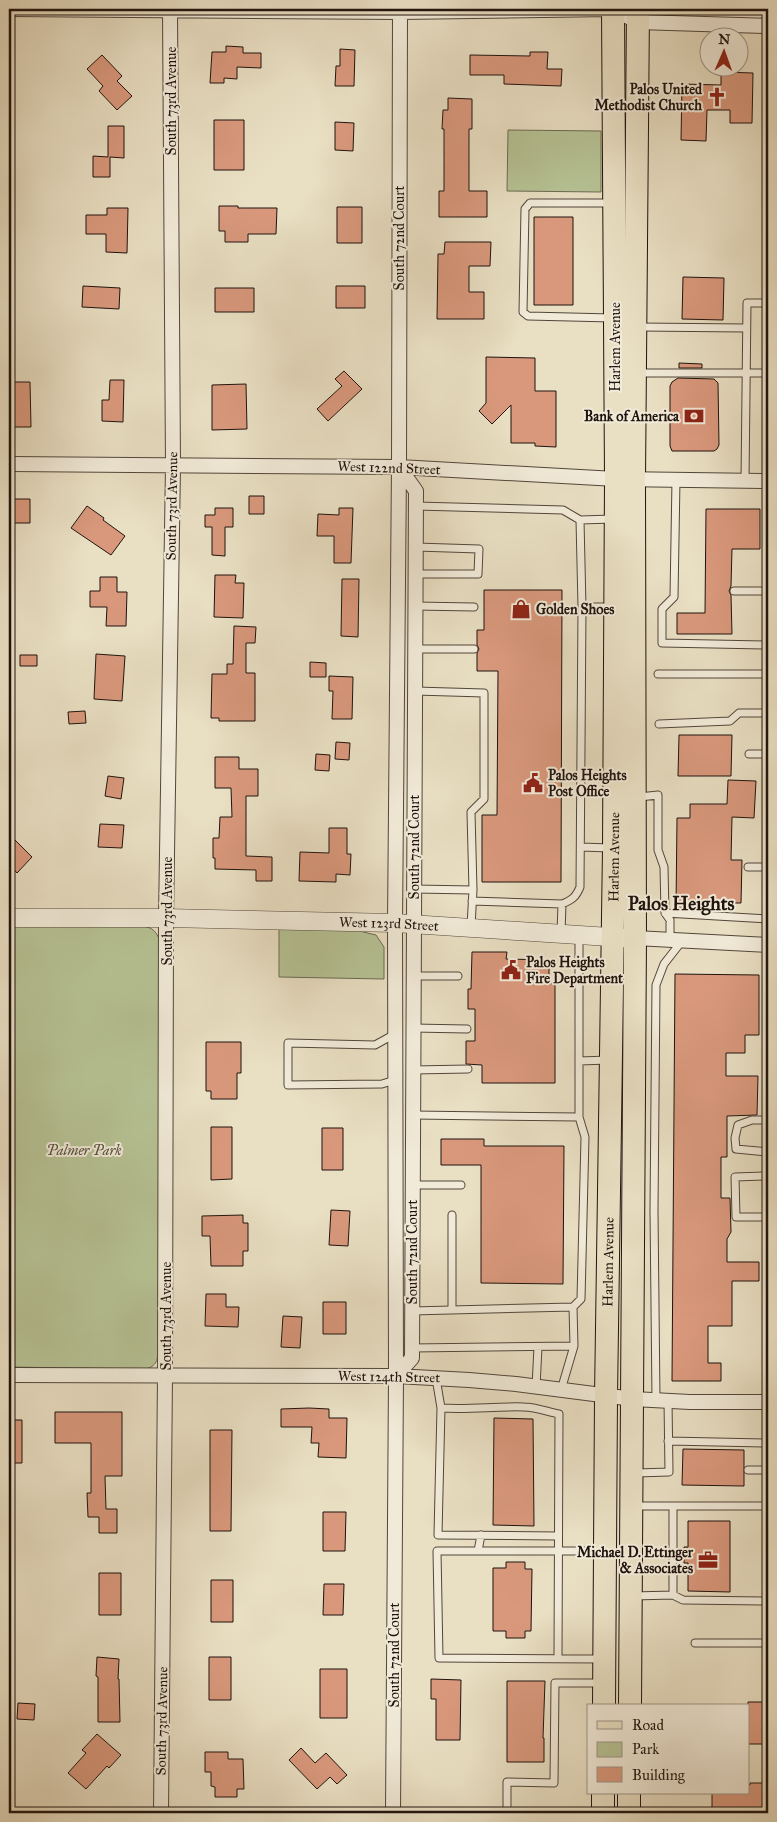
<svg xmlns="http://www.w3.org/2000/svg" width="777" height="1822" font-family="'IM FELL Great Primer',serif">
<rect width="100%" height="100%" fill="#e9dfc3"/>
<filter id="stains"><feTurbulence type="fractalNoise" baseFrequency=".004" numOctaves="4"/><feColorMatrix values="0 0 0 0 .2 0 0 0 0 .09 0 0 0 0 .02 0 0 0 .5 -.17"/></filter>
<radialGradient id="worn" r=".72"><stop offset=".6" stop-color="#630" stop-opacity="0"/><stop offset="1" stop-color="#630" stop-opacity=".3"/></radialGradient>
<!-- green -->
<path fill="#b6c294" stroke="#6a6a51" d="M508,130L601,131V192L507,191Z
M9,925L143,926C153,928 156,931 160,941L159,1346C157,1358 159,1365 146,1369L9,1367Z
M279,929L355,930L376,935L384,947V979L279,977Z"/>
<!-- building -->
<path fill="#d9987c" stroke="#1f130e" d="M226,46L243,47V53H261V68L237,67V79L224,78V83H210L212,52H226Z
M340,49L355,50L354,86H335L336,66H340Z
M530,52H548L547,69H562L561,86L504,84V75H470V55L530,56Z
M102,55L122,76L117,81L132,96L117,110L99,91L103,86L87,69Z
M721,72L753,73L752,123H730V110H707L706,141L681,140L682,84L721,85Z
M448,98L472,99V129H469V191H487V217H439V191H444V129H442L443,110H448Z
M214,120H244V170H214Z
M335,122L354,123L353,151L335,150Z
M108,126H124V158L110,157V177H93V156L108,157Z
M219,206H238V208H277L276,234H248V242H225V231H219Z
M337,207H362V243H337Z
M107,208H128L127,253L106,252V234H86V215H107Z
M534,217H573V305H534Z
M445,242H491L490,266H469V292H484V319H437L438,254H444Z
M683,277L724,278L723,320L682,319Z
M83,286L120,288L119,309L82,307Z
M336,286H365V308H336Z
M215,288H254V312H215Z
M486,357L535,358V391H556V447L535,446V443H511V405L492,424L479,411L486,403Z
M679,363L702,364V368H679Z
M344,371L362,389L328,421L317,409L342,386L335,379Z
M678,378L714,379L718,383L719,445L717,449L714,451H672L670,446V386L672,382Z
M110,380H124L123,422L102,421V400H109Z
M9,382H30L31,427H9Z
M246,384L247,429L212,430V385Z
M249,496H264V514H249Z
M9,499H30V523H9Z
M87,506L104,518L103,520L125,536L111,555L71,528Z
M215,508H233V527H225V556L212,555V527H205V515H215Z
M339,508H353L351,563H334V536H317L318,514L339,515Z
M706,509H760V549H732L731,586L729,591L731,595L732,634H677V613H705Z
M215,575H236L235,583H244L243,618L214,617Z
M100,577H117V592H127L126,626H106L107,607H90V591H100Z
M342,579H359L358,637L341,636Z
M484,590H562L561,882H482V815H497L498,671H477V653L479,649L477,645V630H484Z
M234,626L256,627L255,643H246V673H255V721H219V718H211L212,674H227V664H233Z
M96,654L125,656L122,701L94,699Z
M20,655H37V666H20Z
M310,662L326,663V677H310Z
M329,676L353,677L352,719H332L333,691H329Z
M85,711L86,723L69,724L68,712Z
M679,735H732L731,776H678Z
M336,742L350,743L349,760L335,759Z
M316,754L330,755L329,771L315,770Z
M215,757H239V769H258V796H246V856L272,857V881H256V870L215,869V858H213V838H219L220,817H232L231,788H215Z
M108,776L124,778L121,799L105,796Z
M728,780L756,781L754,818L732,817L731,860H742L741,903H688V908H676L677,818H690V804H727Z
M100,824L124,825L122,848L98,847Z
M329,828H347V854H351L350,875L336,874V882L299,881L300,852L329,853Z
M9,834L32,857L17,873L9,864Z
M472,952H507L506,959L549,960V984L555,983V1083H482V1065L466,1064V1041H475V1009H468V989H471Z
M675,974L759,975V1035H745V1053H726V1076H758L757,1115L727,1116V1157H721V1198H730L731,1232L727,1239V1262H759V1281H732V1326H708V1363H721V1381H672Z
M206,1042H241V1073H237V1099H211V1091H206Z
M211,1127H232V1179L211,1180Z
M322,1128H343V1170H322Z
M441,1139H484V1146H564L563,1284L481,1283V1165H441Z
M331,1210L350,1211L348,1246L329,1245Z
M243,1215V1223H248V1251H243V1266H211L210,1236H202V1216Z
M206,1294H226V1307H239L238,1327L205,1326Z
M323,1302H346V1334H323Z
M283,1316L302,1317L300,1348L281,1347Z
M309,1408L329,1409V1418H347L346,1458L318,1457L319,1443H311L312,1427H281V1409Z
M55,1412H122V1476H105L106,1509H117V1533H99V1517H88L87,1493H91V1443H55Z
M494,1418L533,1419L534,1526L493,1525Z
M9,1420H22V1463H9Z
M210,1430H232L231,1531H210Z
M683,1449L744,1450V1486L682,1485Z
M323,1512H346L345,1551H323Z
M688,1521H730V1592L688,1591V1563H684V1547H688Z
M506,1562H525V1569H532L531,1631H525V1638H506V1631H493V1568H506Z
M99,1573H121V1615H99Z
M211,1580H233V1622H211Z
M324,1584H344L343,1615H323Z
M97,1657L119,1659L118,1679H119L120,1722H98V1677L96,1676Z
M209,1657H231V1700H209Z
M320,1669H347V1718H320Z
M431,1679L461,1680L460,1740H436V1699H431Z
M507,1681H545L543,1738H544V1762H507Z
M748,1702H768V1744H748Z
M18,1703L35,1704L34,1720L17,1719Z
M97,1734L121,1755L109,1768L107,1766L86,1789L68,1773L86,1753L82,1750Z
M301,1748L315,1763L326,1753L347,1775L337,1784L330,1777L317,1789L289,1760Z
M205,1752H228V1759H243L244,1789H237V1797H215V1787L211,1786V1772H205Z
M750,1783H768V1813H712V1793H748V1785H750Z"/>
<g fill="none" stroke-linecap="round" stroke-linejoin="round">
<defs>
<path id="service" d="M612,318L528,316L523,312L525,209L530,203H612
M639,327L746,328
M639,373H768
M676,480L674,597L662,609V643L768,645
M745,481L747,303H768
M416,506L563,510L580,520L613,519
M416,574H478L479,549L416,547
M734,591H768
M415,606L474,607
M582,607H612
M415,649H474
M658,674H768
M659,724L730,721L739,713H768
M749,754H768
M639,797L658,795V850L664,867L665,913L670,920V940
M581,847L610,848
M748,867H768
M414,889L473,890L471,812L484,799V693L415,691
M472,901L562,904C572,900 576,897 580,887L582,607L580,520
M665,913L768,919
M471,927L473,890
M561,933L562,904
M413,976H458
M413,1028L467,1029
M395,1034L375,1045L288,1043V1085L382,1084L395,1080
M579,1061L609,1060
M413,1070L468,1069
M413,1115L579,1117V936
M768,1120H752L738,1125L735,1138L736,1149L768,1152
M768,1176L735,1177L736,1217H768
M412,1185H461
M452,1215V1310
M573,1307L581,1299L585,1137L579,1117
M412,1311L573,1307L574,1346L561,1390
M412,1348L574,1346
M436,1378L441,1408C469,1410 497,1406 524,1407C536,1407 548,1412 559,1414L558,1659
M536,1387L538,1347
M656,1400L654,1211L656,985L664,964L682,941
M441,1408L438,1535L558,1536
M668,1441L768,1443
M748,1470H768
M636,1473L669,1472L668,1401
M635,1506H768
M673,1506V1595
M478,1551L481,1535
M633,1596L673,1595L683,1600L768,1601
M695,1643H768
M601,1659L439,1658L437,1551H602
M507,1813V1782L554,1783L555,1683H602"/>
<path id="minor" d="M9,9L400,12L613,9L638,22L768,26
M9,464L399,467L616,479L768,481
M399,467L416,491L412,1358L396,1376L395,923L399,467L400,9
M635,938L768,945
M9,1375L396,1376L469,1380L516,1384L633,1399L690,1402H768
M161,1813L165,1375L166,918L173,466L170,9
M393,1813L396,1376"/>
<g id="tertiary">
<path id="s1" d="M9,918H166L395,923L625,938"/>
</g>
<g id="primary">
<path id="s2" d="M604,1706L606,1397L614,848L616,479L613,9"/>
<path d="M630,1706L635,938L634,479L638,9"/>
<path d="M603,1813V1793"/>
<path d="M629,1813V1793"/>
</g>
</defs>
<!-- service casing -->
<use href="#service" stroke="#52463b" stroke-width="9"/>
<!-- minor casing -->
<use href="#minor" stroke="#52463b" stroke-width="16"/>
<!-- tertiary casing -->
<use href="#tertiary" stroke="#52463b" stroke-width="19"/>
<!-- primary casing -->
<use href="#primary" stroke="#1f130e" stroke-width="24"/>
<!-- service -->
<use href="#service" stroke="#f1ead8" stroke-width="7"/>
<!-- minor -->
<use href="#minor" stroke="#f1ead8" stroke-width="14"/>
<!-- tertiary -->
<use href="#tertiary" stroke="#f1ead8" stroke-width="18"/>
<!-- primary -->
<use href="#primary" stroke="#e9dfc3" stroke-width="22"/>
</g>
<!-- icons -->
<defs>
<symbol id="church-bare" viewBox="-9 -9 18 18"><path d="M-1.2-6h2.4v3.5h3.3v2.4h-3.3V6h-2.4V-.1h-3.3v-2.4h3.3Z" fill="#8f2418" stroke="#f1ead8" stroke-width="2.5" paint-order="stroke"/></symbol>
<symbol id="bank-bare" viewBox="-9 -9 18 18"><path d="M-6-4H6V4H-6ZM0-2.3a2.3 2.3 0 1 0 0 4.6a2.3 2.3 0 1 0 0-4.6Z" fill="#8f2418" stroke="#f1ead8" stroke-width="2.5" paint-order="stroke"/></symbol>
<symbol id="shop-bare" viewBox="-9 -9 18 18"><path d="M-5-2.5h2.3a2.7 3.5 0 0 1 5.4 0H5L5.5 6h-11ZM-1.5-2.5h3a1.5 2.3 0 0 0-3 0Z" fill="#8f2418" stroke="#f1ead8" stroke-width="2.5" paint-order="stroke"/></symbol>
<symbol id="civic-bare" viewBox="-9 -9 18 18"><path d="M-.6-6.5H3V-4.5H.6V-3L4-1V1h2V6H-6V1h2V-1L-.6-3ZM-1.2 2.5V6h2.4V2.5Z" fill="#8f2418" stroke="#f1ead8" stroke-width="2.5" paint-order="stroke"/></symbol>
<symbol id="office-bare" viewBox="-9 -9 18 18"><path d="M-6-3h4V-5.5h4V-3h4V5H-6ZM-1-4.5V-3h2v-1.5ZM-6 0V1H6V0Z" fill="#8f2418" stroke="#f1ead8" stroke-width="2.5" paint-order="stroke"/></symbol>
</defs>
<g fill-rule="evenodd">
<use href="#church-bare" x="703" y="83" width="28" height="28"/>
<use href="#bank-bare" x="680" y="402" width="28" height="28"/>
<use href="#shop-bare" x="507" y="595" width="28" height="28"/>
<use href="#civic-bare" x="519" y="769" width="28" height="28"/>
<use href="#civic-bare" x="497" y="956" width="28" height="28"/>
<use href="#office-bare" x="694" y="1546" width="28" height="28"/>
</g>
<g text-anchor="middle" dominant-baseline="central" stroke-width="4" stroke-linejoin="round" paint-order="stroke">
<!-- poi labels -->
<g font-size="14" font-weight="bold" fill="#1f130e" stroke="#f1ead8" text-anchor="end">
<text x="702" y="89">Palos United<tspan x="702" dy="16">Methodist Church</tspan></text>
<text x="679" y="416">Bank of America</text>
<text x="536" y="609" text-anchor="start">Golden Shoes</text>
<text x="548" y="775" text-anchor="start">Palos Heights<tspan x="548" dy="16">Post Office</tspan></text>
<text x="526" y="962" text-anchor="start">Palos Heights<tspan x="526" dy="16">Fire Department</tspan></text>
<text x="693" y="1552">Michael D. Ettinger<tspan x="693" dy="16">&amp; Associates</tspan></text>
</g>
<!-- street labels -->
<g font-size="14" fill="#1f130e" stroke="#f1ead8">
<text transform="translate(171 101) rotate(-90)">South 73rd Avenue</text>
<text transform="translate(399 238) rotate(-90)">South 72nd Court</text>
<text transform="translate(615 347) rotate(-90)">Harlem Avenue</text>
<text transform="translate(389 468) rotate(2)">West 122nd Street</text>
<text transform="translate(172 506) rotate(-89)">South 73rd Avenue</text>
<text transform="translate(414 847) rotate(-90)">South 72nd Court</text>
<text stroke="none"><textPath href="#s2" startOffset="849">Harlem Avenue</textPath></text>
<text transform="translate(167 911) rotate(-90)">South 73rd Avenue</text>
<text stroke="none"><textPath href="#s1" startOffset="380">West 123rd Street</textPath></text>
<text transform="translate(412 1252) rotate(-90)">South 72nd Court</text>
<text stroke="none"><textPath href="#s2" startOffset="444">Harlem Avenue</textPath></text>
<text transform="translate(166 1316) rotate(-90)">South 73rd Avenue</text>
<text transform="translate(389 1377) rotate(1)">West 124th Street</text>
<text transform="translate(394 1655) rotate(-90)">South 72nd Court</text>
<text transform="translate(162 1721) rotate(-89)">South 73rd Avenue</text>
</g>
<!-- park labels -->
<g font-size="14" font-style="italic" fill="#54503d" stroke="#f1ead8">
<text x="84" y="1150">Palmer Park</text>
</g>
<!-- district labels -->
<g font-size="19" font-weight="bold" fill="#1f130e" stroke="#f1ead8">
<text x="681" y="903">Palos Heights</text>
</g>
</g>
<!-- margin -->
<rect width="777" height="1822" fill="none" stroke="#e9dfc3" stroke-width="30"/>
<rect x="10" y="10" width="757" height="1802" fill="none" stroke="#1f130e" stroke-width="2.5"/>
<rect x="15" y="15" width="747" height="1792" fill="none" stroke="#1f130e"/>
<!-- legend -->
<rect x="587" y="1704" width="162" height="90" fill="#f1ead8" stroke="#9d9487"/>
<rect x="597" y="1721" width="25" height="8" fill="#e9dfc3" stroke="#9d9487"/>
<text x="632" y="1730" font-size="15" fill="#1f130e">Road</text>
<rect x="597" y="1742" width="25" height="15" fill="#b6c294" stroke="#9d9487"/>
<text x="632" y="1754" font-size="15" fill="#1f130e">Park</text>
<rect x="597" y="1767" width="25" height="15" fill="#d9987c" stroke="#9d9487"/>
<text x="632" y="1780" font-size="15" fill="#1f130e">Building</text>
<!-- north arrow -->
<g transform="translate(724 52) rotate(2)"><circle r="24" fill="#f1ead8" stroke="#9d9487"/>
<path d="M0-4L9 19L0 12L-9 19Z" fill="#8f2418"/>
<text y="-8" font-size="14" font-weight="bold" text-anchor="middle" fill="#1f130e">N</text>
</g>
<rect width="100%" height="100%" filter="url(#stains)"/>
<rect width="100%" height="100%" fill="url(#worn)"/>
</svg>
